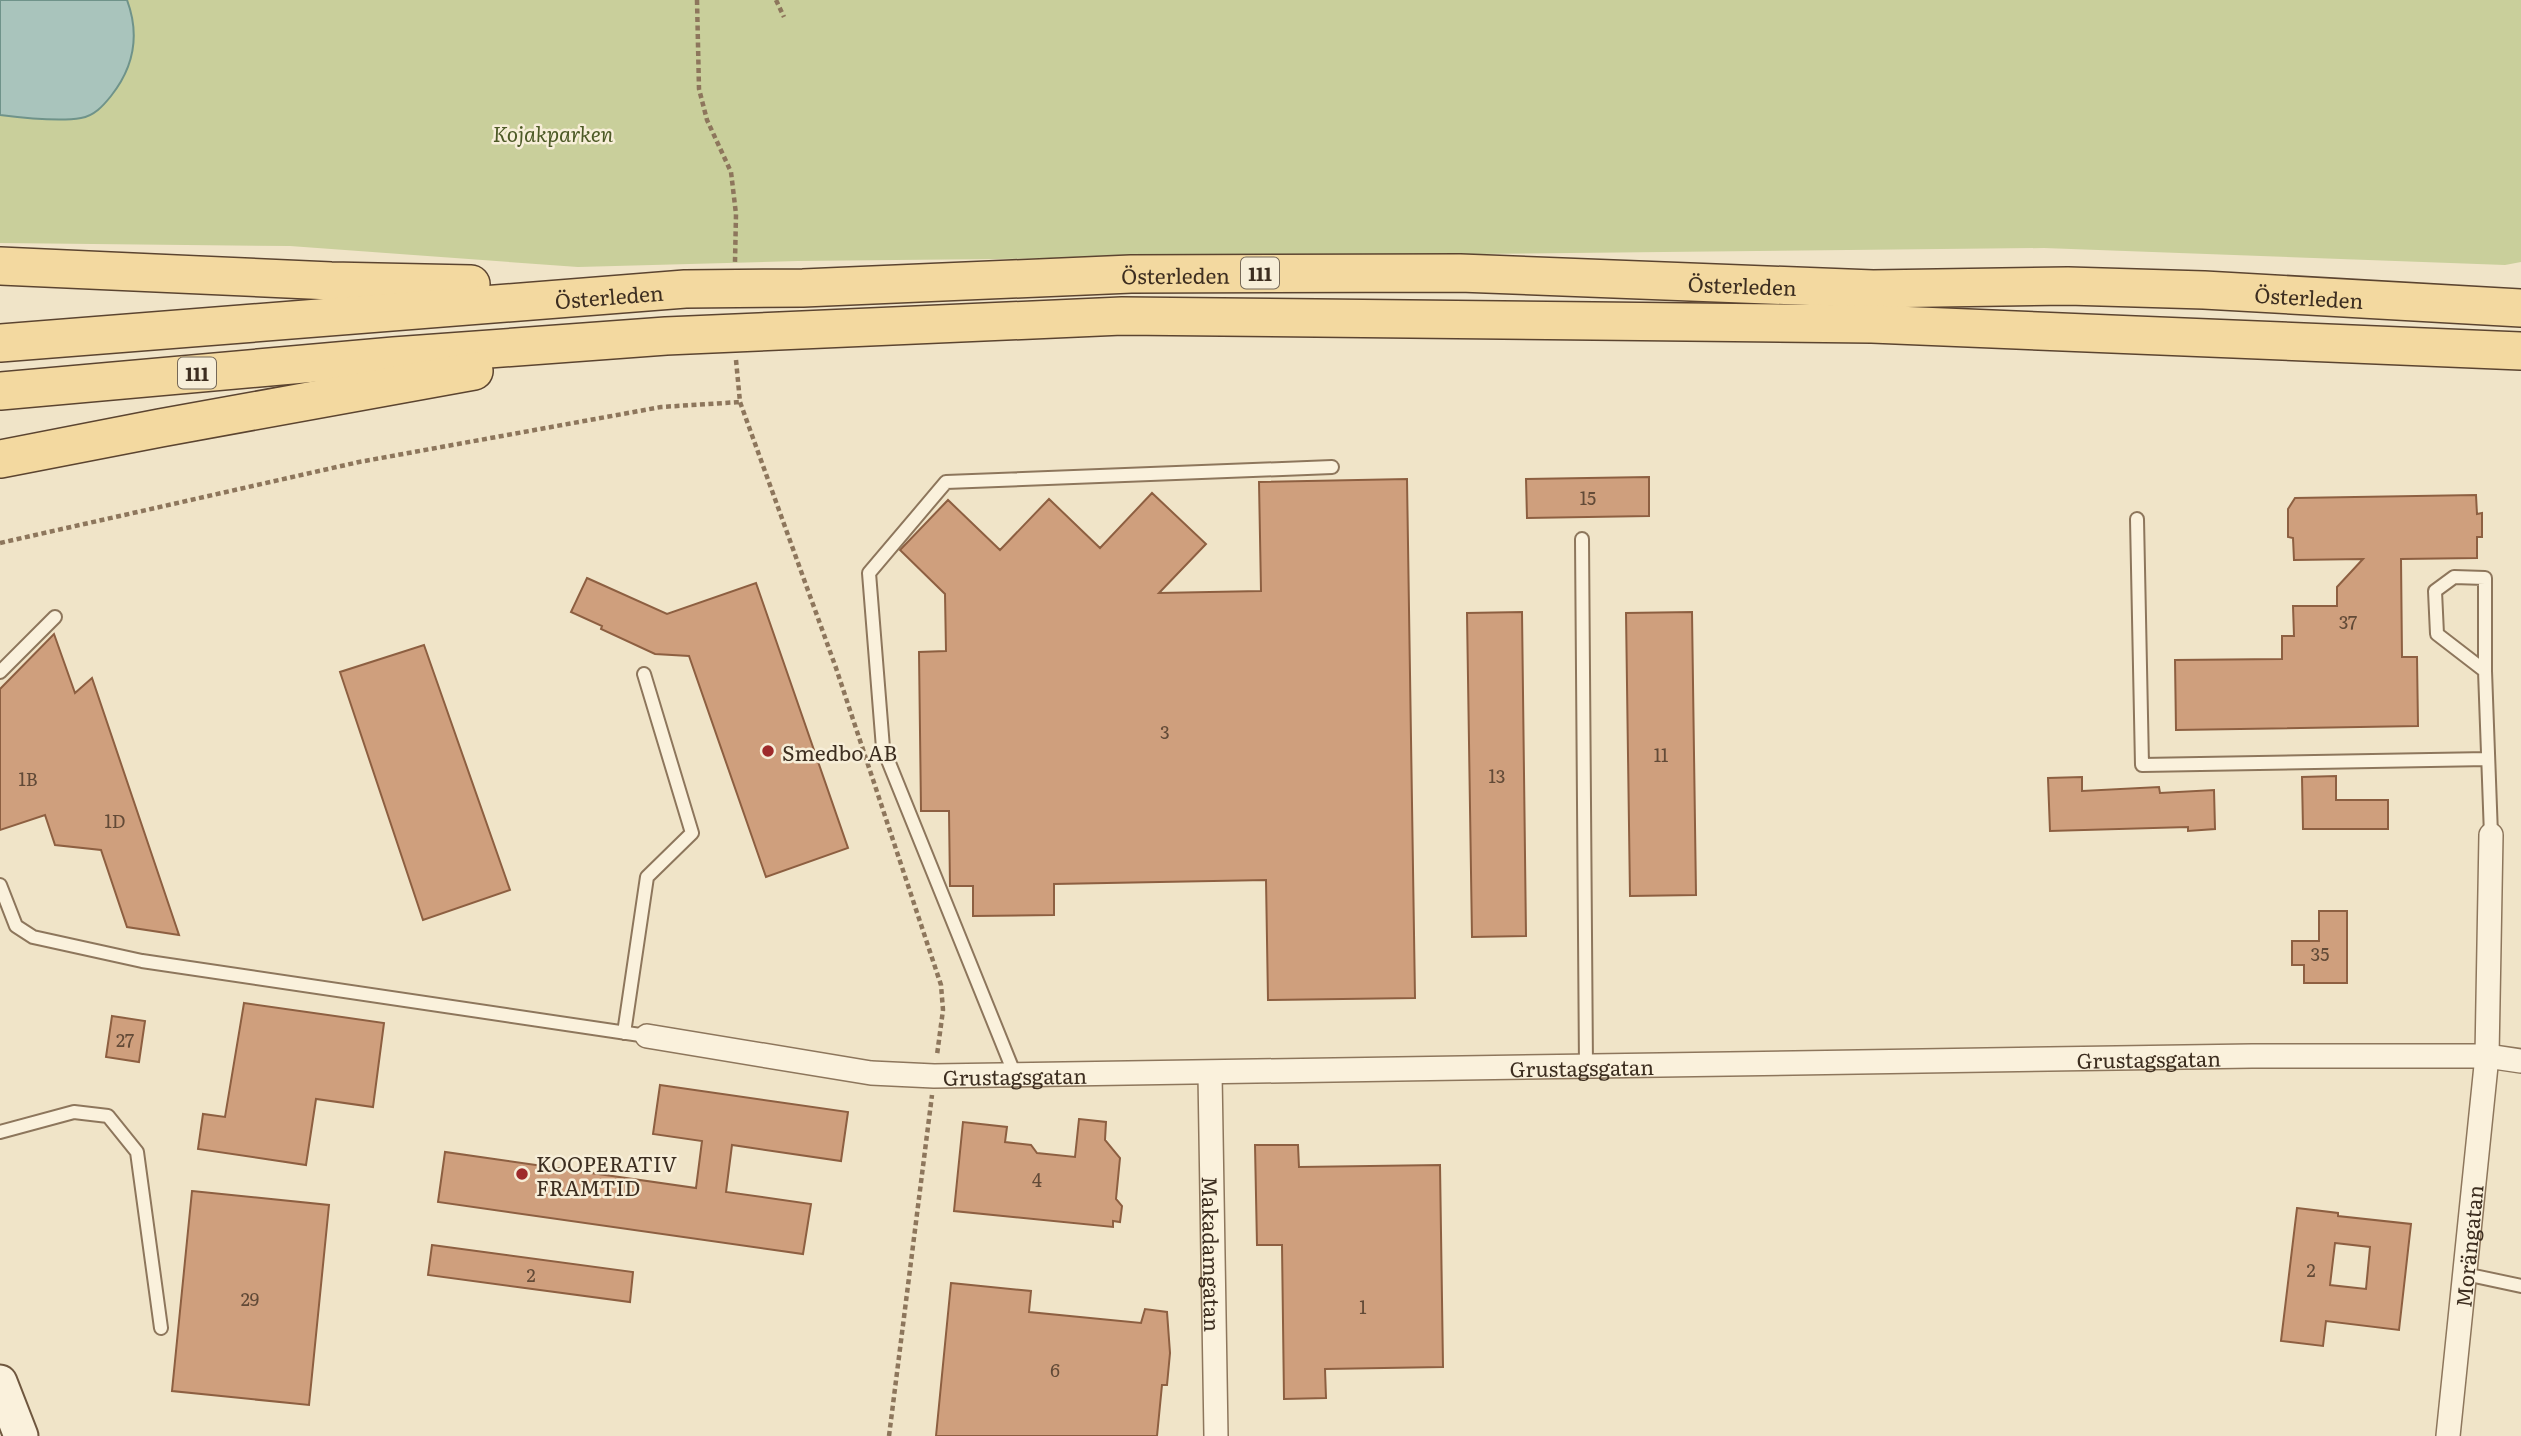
<svg xmlns="http://www.w3.org/2000/svg" width="2521" height="1436" font-family="Literata,serif">
<rect width="100%" height="100%" fill="#f0e4c8"/>
<!-- green -->
<path fill="#c9cf9b" d="M0,0H2521V262L2505,265L2044,248L798,261L578,267L290,246L0,243Z"/>
<!-- water -->
<path fill="#a9c4bc" stroke="#6f938a" stroke-width="2" d="M0,0H127C140,35 134,67 111,96C103,106 94,116 81,118C58,122 24,118 0,115Z"/>
<!-- building -->
<path fill="#cf9f7d" stroke="#8d5f41" stroke-width="2" fill-rule="evenodd" d="M1649,477V516L1527,518L1526,479Z
M1407,479L1415,998L1268,1000L1266,880L1054,884V915L973,916V886H950L949,811H921L919,652L946,651L945,594L900,550L948,500L1000,550L1049,499L1100,548L1152,493L1206,544L1159,593L1261,591L1259,482Z
M2476,495L2477,514L2482,513V537H2477V558L2401,559L2402,657H2417L2418,726L2176,730L2175,660L2282,659V636H2294L2293,606H2337V587L2363,559L2294,560L2293,538L2288,537V509L2295,498Z
M587,578L667,614L756,583L848,848L766,877L689,656L655,654L601,629L602,626L571,612Z
M1522,612L1526,936L1472,937L1467,613Z
M1692,612L1696,895L1630,896L1626,613Z
M54,634L75,693L92,678L179,935L127,927L101,850L55,845L45,815L0,830V689Z
M424,645L510,890L423,920L340,672Z
M2336,776V800H2388V829H2303L2302,777Z
M2082,777V791L2159,787L2160,793L2214,790L2215,829L2188,831V827L2050,831L2048,778Z
M2319,911H2347V983H2304V965H2292V941H2319Z
M244,1003L384,1023L373,1107L316,1099L306,1165L198,1149L203,1114L225,1117Z
M112,1016L145,1021L139,1062L106,1057Z
M660,1085L848,1112L841,1161L732,1145L726,1192L811,1204L803,1254L438,1202L445,1152L696,1188L702,1141L653,1134Z
M1079,1119L1106,1122L1105,1140L1120,1158L1116,1199L1122,1206L1120,1222L1113,1221V1227L954,1211L963,1122L1007,1127L1005,1142L1031,1145L1037,1153L1075,1157Z
M1255,1145H1298L1299,1167L1440,1165L1443,1367L1325,1369L1326,1398L1284,1399L1282,1245H1257Z
M192,1191L329,1205L309,1405L172,1391Z
M2297,1208L2338,1213V1216L2411,1224L2399,1330L2326,1321L2323,1346L2281,1341ZM2335,1243L2370,1247L2366,1289L2330,1285Z
M432,1245L633,1272L630,1302L428,1275Z
M951,1283L1031,1291L1029,1312L1141,1323L1145,1309L1167,1312L1170,1353L1167,1385H1162L1157,1436H936Z"/>
<g fill="none" stroke-linecap="round" stroke-linejoin="round">
<defs>
<path id="service" d="M2137,519L2142,765L2488,759
M1582,539L1586,1067
M2485,671V578L2454,577L2435,591L2437,634L2485,671L2491,835
M0,672L55,617
M0,885L16,926L33,937L142,961L647,1036
M624,1033L647,877L692,833L644,674
M1015,1075L883,748L869,573L946,482L1332,467
M0,1132L74,1112L108,1116L137,1152L161,1328
M2465,1274L2521,1286"/>
<g id="minor">
<path id="s1" d="M647,1036L871,1073L934,1076L2252,1056H2487L2521,1061"/>
<path id="s2" d="M1210,1074L1216,1436"/>
<path id="s3" d="M2448,1436L2487,1056L2491,835"/>
</g>
<path id="secondary" d="M0,1382L21,1436"/>
<g id="primary">
<path d="M0,266L331,281L471,284"/>
<path id="s4" d="M0,343L685,289L803,288L1131,274L1460,273L1873,289L2068,286L2204,290L2521,308"/>
<path d="M0,391L394,356L666,336L1122,316L1872,324L2521,351"/>
<path d="M0,459L160,428L474,371"/>
</g>
</defs>
<!-- service casing -->
<use href="#service" stroke="#8d765c" stroke-width="16"/>
<!-- minor casing -->
<use href="#minor" stroke="#8d765c" stroke-width="26"/>
<!-- secondary casing -->
<use href="#secondary" stroke="#6f573f" stroke-width="37"/>
<!-- primary casing -->
<use href="#primary" stroke="#5b4430" stroke-width="40"/>
<!-- path -->
<path stroke="#8d765c" stroke-width="4.5" stroke-dasharray="5 3.5" stroke-linecap="butt" d="M697,0L699,89L707,120L731,172L736,214L735,262
M776,0L784,17
M736,360L740,402L836,668L941,985L943,1010L937,1055
M0,543L359,462L661,407L740,402
M889,1436L932,1095"/>
<!-- service -->
<use href="#service" stroke="#faf1dc" stroke-width="12"/>
<!-- minor -->
<use href="#minor" stroke="#faf1dc" stroke-width="23"/>
<!-- secondary -->
<use href="#secondary" stroke="#faf1dc" stroke-width="33"/>
<!-- primary -->
<use href="#primary" stroke="#f3d9a0" stroke-width="37"/>
</g>
<!-- markers -->
<g fill="#9e2a2b" stroke="#f7eed8" stroke-width="2.5">
<circle cx="768" cy="751" r="7"/>
<circle cx="522" cy="1174" r="7"/>
</g>
<g text-anchor="middle" dominant-baseline="central" stroke-width="5" stroke-linejoin="round" paint-order="stroke">
<!-- number labels -->
<g font-size="18" fill="#624a37">
<text x="1588" y="497">15</text>
<text x="2348" y="621">37</text>
<text x="1165" y="731">3</text>
<text x="1661" y="754">11</text>
<text x="1497" y="775">13</text>
<text x="28" y="778">1B</text>
<text x="115" y="820">1D</text>
<text x="2320" y="953">35</text>
<text x="125" y="1039">27</text>
<text x="1037" y="1179">4</text>
<text x="2311" y="1269">2</text>
<text x="531" y="1274">2</text>
<text x="250" y="1298">29</text>
<text x="1363" y="1306">1</text>
<text x="1055" y="1369">6</text>
</g>
<!-- shield labels -->
<g fill="#f7eed8" stroke="#756857" stroke-width="2">
<rect x="1241" y="257.5" width="38" height="31" rx="5"/>
<rect x="178" y="357.5" width="38" height="31" rx="5"/>
</g>
<g font-size="19" font-weight="bold" fill="#3d2e20">
<text x="1260" y="273">111</text>
<text x="197" y="373">111</text>
</g>
<!-- park labels -->
<g font-size="21" font-style="italic" fill="#4d5a26" stroke="#f7eed8">
<text x="553" y="132">Kojakparken</text>
</g>
<!-- street labels -->
<g font-size="21" fill="#3d2e20" stroke="#f7eed8">
<text stroke="none"><textPath href="#s4" startOffset="1178">Österleden</textPath></text>
<text stroke="none"><textPath href="#s4" startOffset="1745">Österleden</textPath></text>
<text stroke="none"><textPath href="#s4" startOffset="611">Österleden</textPath></text>
<text stroke="none"><textPath href="#s4" startOffset="2312">Österleden</textPath></text>
<text stroke="none"><textPath href="#s1" startOffset="1505">Grustagsgatan</textPath></text>
<text stroke="none"><textPath href="#s1" startOffset="938">Grustagsgatan</textPath></text>
<text stroke="none"><textPath href="#s1" startOffset="371">Grustagsgatan</textPath></text>
<text stroke="none"><textPath href="#s3" startOffset="191">Morängatan</textPath></text>
<text stroke="none"><textPath href="#s2" startOffset="180">Makadamgatan</textPath></text>
</g>
<!-- poi labels -->
<g font-size="21" fill="#3d2e20" stroke="#f7eed8" text-anchor="start">
<text x="782" y="751">Smedbo AB</text>
<text x="536" y="1162">KOOPERATIV<tspan x="536" dy="24">FRAMTID</tspan></text>
</g>
</g>
</svg>
